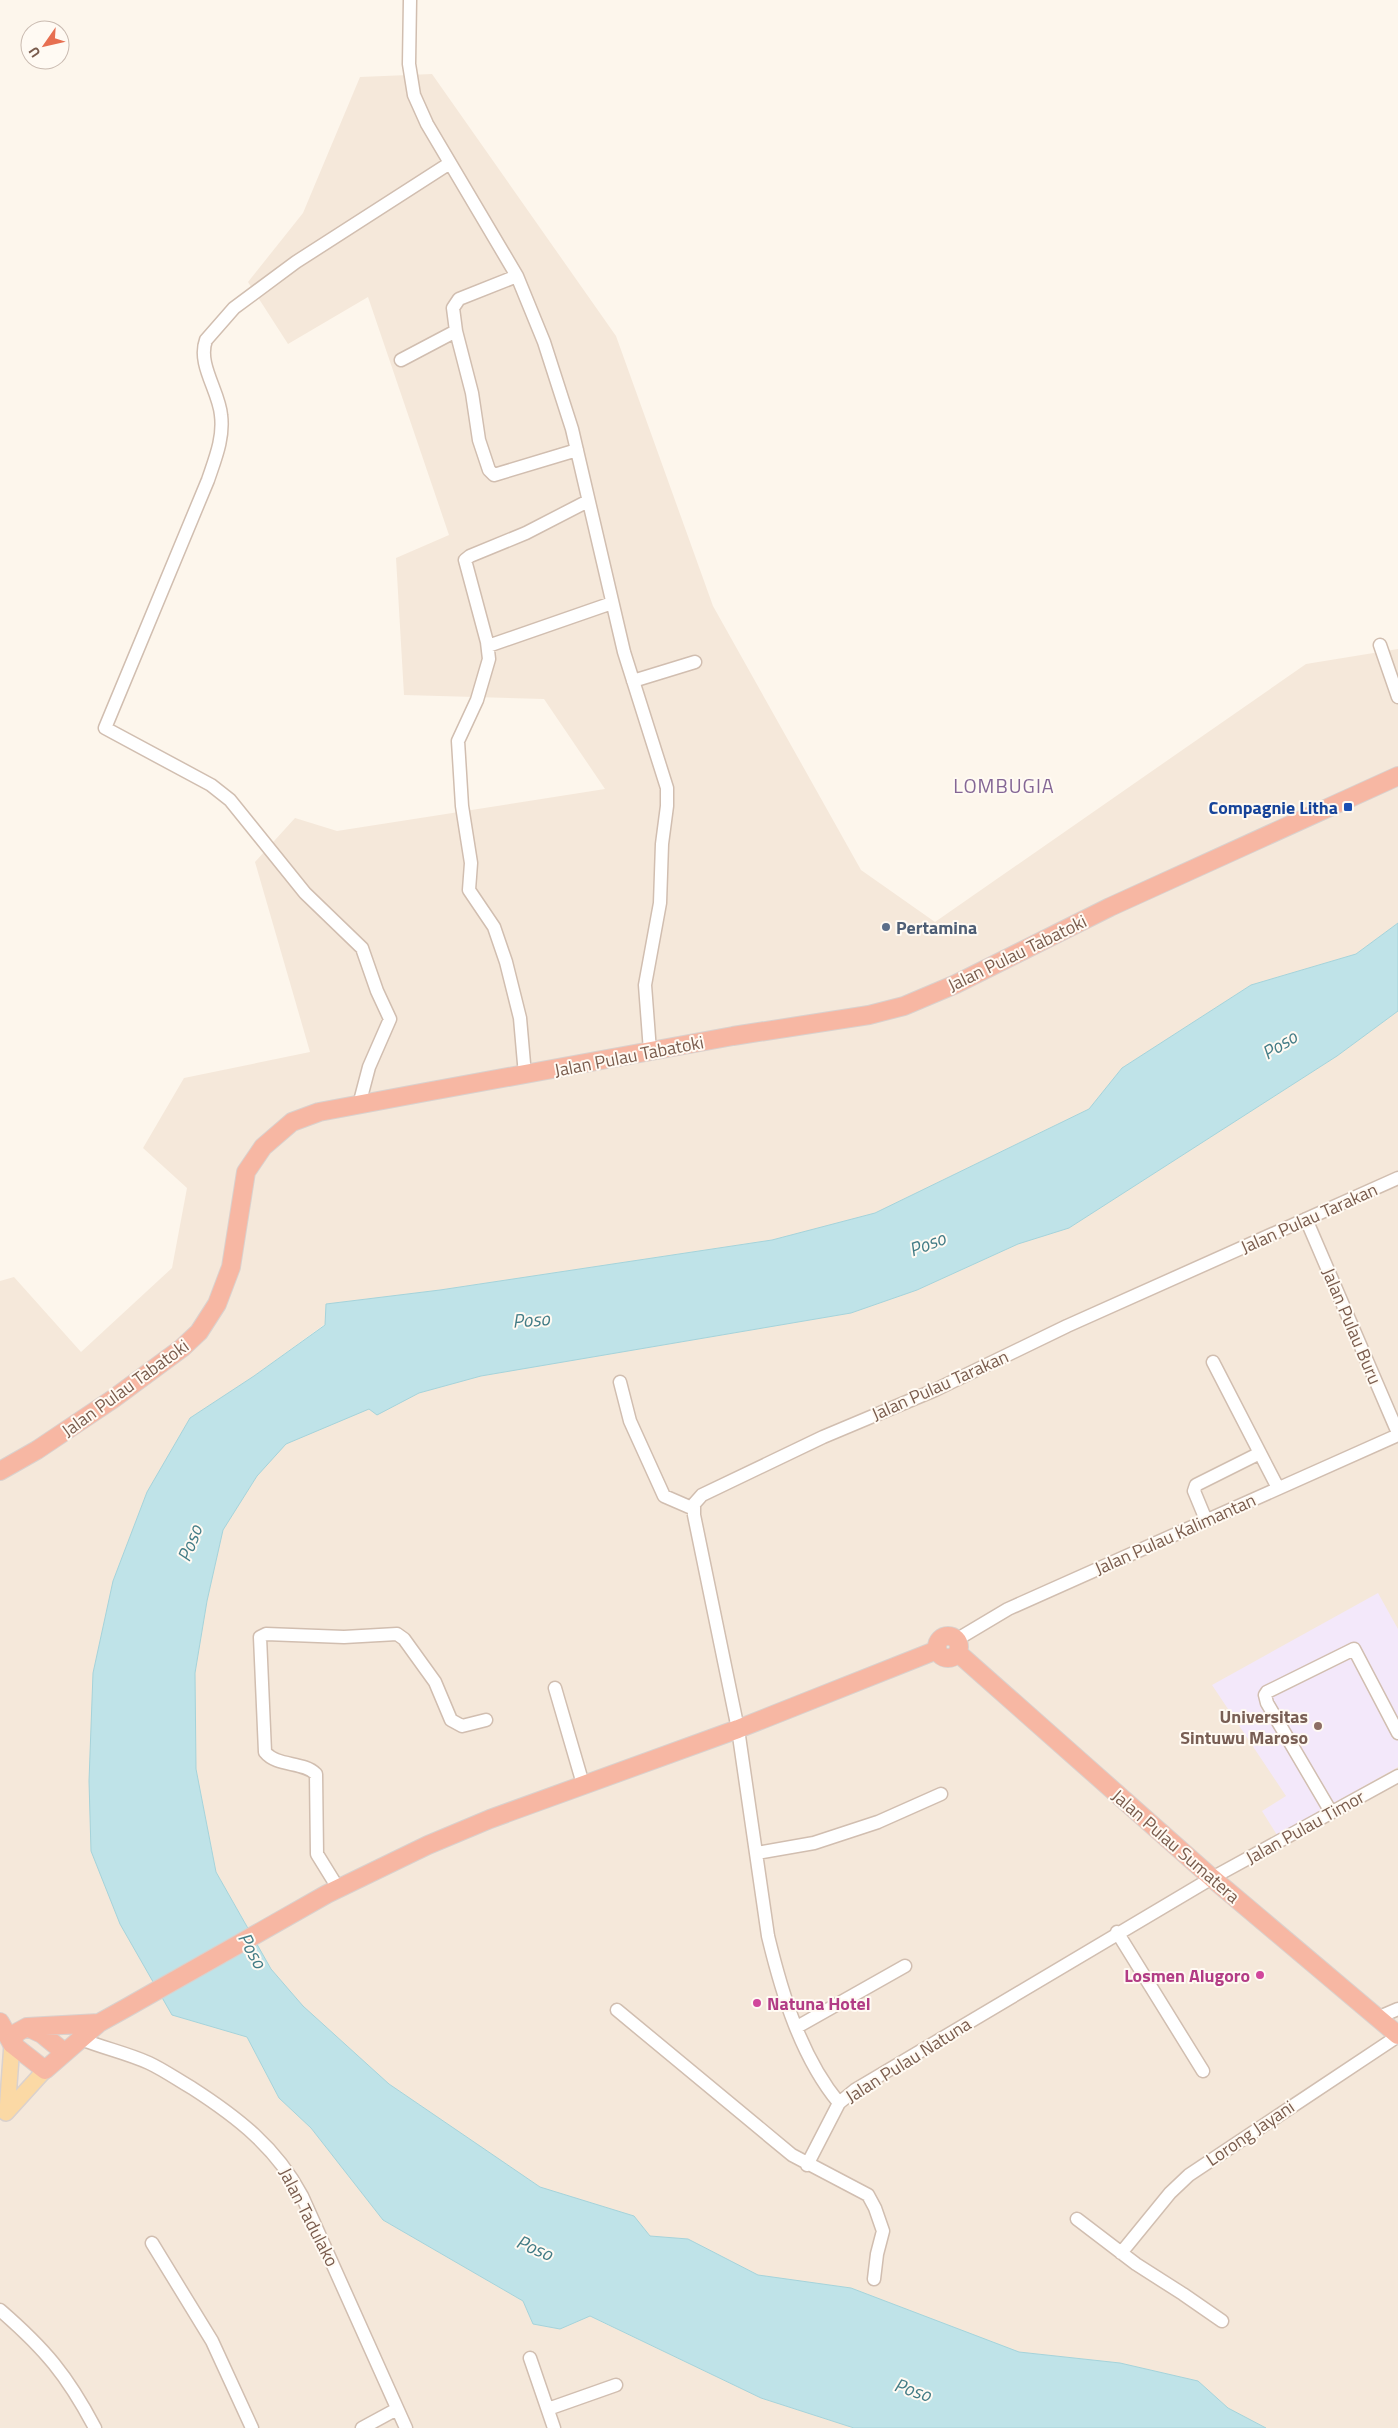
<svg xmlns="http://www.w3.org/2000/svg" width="1398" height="2428" font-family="'Titillium Web',sans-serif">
<rect width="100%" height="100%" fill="#fdf6ec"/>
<!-- residential -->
<path fill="#f5e8da" d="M432,74L616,336L713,606L861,870L935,922L1306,664L1398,649V923L1356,954L1251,985L1122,1068L1089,1109L875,1213L772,1240L440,1290L326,1304L325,1324L254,1376L190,1418L147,1492L113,1581L93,1673L172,2015L247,2037L279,2098L311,2128L383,2220L523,2301L533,2324L560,2329L589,2316L761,2398L854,2428H0V1281L14,1277L81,1352L172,1268L187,1188L143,1148L184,1078L310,1052L255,862L295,818L337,831L605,789L544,699L404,695L396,558L449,535L368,297L288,344L248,282L303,213L360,77Z
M1398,1011V2428H1266L1228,2408L1198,2381L1120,2363L1019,2352L851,2288L758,2275L688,2239L650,2236L634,2216L540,2187L389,2084L303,2006L271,1969L216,1872L196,1769L195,1673L207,1601L223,1530L257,1476L285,1444L369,1408L377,1414L419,1393L481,1376L851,1313L917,1290L1018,1244L1069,1228L1337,1056Z"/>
<!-- education -->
<path fill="#f3e8fa" d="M1378,1593L1398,1629V1767L1277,1835L1262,1811L1286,1796L1212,1685Z"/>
<!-- water -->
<path fill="#bfe3e8" stroke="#a5d3da" d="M1398,923V1011L1337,1056L1069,1228L1018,1244L917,1290L851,1313L481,1376L419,1393L377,1415L369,1409L286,1444L257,1476L223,1530L207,1601L195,1673L196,1769L216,1872L271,1969L303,2006L389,2084L540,2187L634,2216L650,2236L688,2239L758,2275L851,2288L1019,2352L1120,2363L1198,2381L1228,2408L1266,2428H854L761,2398L590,2316L560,2329L533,2324L523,2301L383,2220L311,2128L279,2098L247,2037L172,2015L120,1924L91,1851L89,1781L93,1673L113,1581L147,1492L190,1418L254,1376L325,1325L326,1304L440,1290L772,1240L875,1213L1089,1109L1122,1068L1251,985L1356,954Z"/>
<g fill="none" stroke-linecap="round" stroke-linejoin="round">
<defs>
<path id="minor" d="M410,0L409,64L414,95L427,124L517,276L544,342L572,429L624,652L667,788V806L662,844L660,903L645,985L650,1051
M517,276L459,299L453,308L456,331L472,393L479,440L489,470L494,475L577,450
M401,360L456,331
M1380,645L1398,697
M488,646L612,603
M633,681L695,662
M525,1075L520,1018L506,962L494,927L469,890L471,863L462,806L458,741L477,700L489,659L487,642L465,560L470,556L526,533L588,501
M359,1105L369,1067L390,1019L377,991L362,948L305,893L230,800L211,785L105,728L208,480C215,459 224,438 221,415C219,391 197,364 206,340L234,308L296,262L450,163
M1398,1178L1067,1326L935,1390L823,1437L702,1495L694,1504V1515L738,1729L768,1936C782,1994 801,2057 839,2103L855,2090L1212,1878L1398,1776
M1306,1219L1398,1433
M1213,1362L1278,1488
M620,1382L630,1421L664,1496L694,1509
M1206,1520L1194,1491L1196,1485L1260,1453
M956,1640L1008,1609L1398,1435
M555,1688L583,1784
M1331,1812L1267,1703L1265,1695L1267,1692L1354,1649L1398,1733
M757,1853L814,1843L878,1822L941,1794
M338,1888L317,1854L316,1774C303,1761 277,1767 265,1752L260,1637L266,1634L344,1637L397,1634L404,1639L435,1682L451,1720L462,1726L486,1720
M1117,1932L1203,2071
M617,2010L792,2155L868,2195L875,2208L883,2231L877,2254L874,2279
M1377,2018L1398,2009
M797,2027L905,1966
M81,2039C103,2048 127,2053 149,2063C164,2070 178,2080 192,2088C237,2117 276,2147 302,2196L406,2428
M807,2165L839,2103
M1077,2219L1136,2264L1183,2294L1222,2321
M152,2243L212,2341L252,2428
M1121,2253L1170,2193L1189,2175L1398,2036
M0,2310C45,2349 67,2375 95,2428
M530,2358L554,2428
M548,2409L616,2385
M362,2428L397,2409"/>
<path id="major" d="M7,2112L12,2044
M6,2113L45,2070"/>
<path id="highway" d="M0,1471L37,1450L113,1399L182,1348L199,1332L217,1304L231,1267L246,1172L263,1147L292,1122L319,1112L426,1092L733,1036L869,1015L904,1006L956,984L1110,907L1398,776
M937 1647a11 11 0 1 1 22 0a11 11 0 1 1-22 0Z
M958,1653L1212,1878L1398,2035
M0,2022L12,2044L45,2070L99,2023L126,2008L327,1894L428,1845L490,1819L738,1729L937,1650
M27,2027L42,2034L64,2052
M12,2044L16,2033L27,2027L99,2023"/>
</defs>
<!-- minor casing -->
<use href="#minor" stroke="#d1beb0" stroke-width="15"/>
<!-- major casing -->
<use href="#major" stroke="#dad1cd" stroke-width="18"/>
<!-- highway casing -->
<use href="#highway" stroke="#dad1cd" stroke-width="20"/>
<!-- minor -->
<use href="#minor" stroke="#fff" stroke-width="12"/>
<!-- major -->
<use href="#major" stroke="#fbd9a5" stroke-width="15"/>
<!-- highway -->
<use href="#highway" stroke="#f7b7a3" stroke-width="18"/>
</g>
<!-- markers -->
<rect fill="#1a4fb4" stroke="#fffaf3" stroke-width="2" x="1343" y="802" width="10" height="10" rx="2.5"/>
<circle fill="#5c6f8a" stroke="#fffaf3" stroke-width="2" cx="886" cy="927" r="5"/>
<circle fill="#8d6e63" stroke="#fffaf3" stroke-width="2" cx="1318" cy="1726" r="5"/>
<g fill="#d1479c" stroke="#fffaf3" stroke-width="2">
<circle cx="1260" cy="1975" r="5"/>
<circle cx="757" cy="2003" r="5"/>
</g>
<g text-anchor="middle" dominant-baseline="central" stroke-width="4" stroke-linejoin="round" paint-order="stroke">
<!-- transit labels -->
<g font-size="18" font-weight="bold" fill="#164399" stroke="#fffaf3" text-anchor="end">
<text x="1338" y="807">Compagnie Litha</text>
</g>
<!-- service labels -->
<g font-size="18" font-weight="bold" fill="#4e5e75" stroke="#fffaf3" text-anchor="start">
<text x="896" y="927">Pertamina</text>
</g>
<!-- street labels -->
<g font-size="18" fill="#7a5c4d" stroke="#fffaf3">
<text transform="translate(1017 953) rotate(-26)">Jalan Pulau Tabatoki</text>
<text transform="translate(629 1056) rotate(-11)">Jalan Pulau Tabatoki</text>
<text transform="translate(1309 1218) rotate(-24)">Jalan Pulau Tarakan</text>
<text transform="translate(1352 1326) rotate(67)">Jalan Pulau Buru</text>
<text transform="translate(940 1385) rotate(-24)">Jalan Pulau Tarakan</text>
<text transform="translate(125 1388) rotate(-36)">Jalan Pulau Tabatoki</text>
<text transform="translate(1175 1534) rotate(-24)">Jalan Pulau Kalimantan</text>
<text transform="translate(1305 1827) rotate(-29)">Jalan Pulau Timor</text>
<text transform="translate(1176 1846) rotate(41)">Jalan Pulau Sumatera</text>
<text transform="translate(908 2060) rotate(-32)">Jalan Pulau Natuna</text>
<text transform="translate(1250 2133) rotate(-34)">Lorong Jayani</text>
<text transform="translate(309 2217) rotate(63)">Jalan Tadulako</text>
</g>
<!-- education labels -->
<g font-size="18" font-weight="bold" fill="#785e54" stroke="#fffaf3" text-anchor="end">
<text x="1308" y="1716">Universitas<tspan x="1308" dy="21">Sintuwu Maroso</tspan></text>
</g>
<!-- hotel labels -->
<g font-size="18" font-weight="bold" fill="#b23c85" stroke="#fffaf3" text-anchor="end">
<text x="1250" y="1975">Losmen Alugoro</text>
<text x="767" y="2003" text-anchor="start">Natuna Hotel</text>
</g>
<!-- water labels -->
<g font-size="19" font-style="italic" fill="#437c86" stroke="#fffaf3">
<text transform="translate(1279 1044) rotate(-32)">Poso</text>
<text transform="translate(927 1243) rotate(-21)">Poso</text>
<text transform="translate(531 1319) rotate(-4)">Poso</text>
<text transform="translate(189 1543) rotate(-69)">Poso</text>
<text transform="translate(253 1950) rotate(61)">Poso</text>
<text transform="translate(535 2247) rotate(23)">Poso</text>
<text transform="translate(913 2389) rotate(18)">Poso</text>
</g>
<!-- quarter labels -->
<g font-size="20" letter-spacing="1" fill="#846695" stroke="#fffaf3">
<text x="1004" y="785">LOMBUGIA</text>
</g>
</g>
<!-- north arrow -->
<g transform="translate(45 45) rotate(236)"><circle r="24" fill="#fffaf3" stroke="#cabbb1"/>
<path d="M0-4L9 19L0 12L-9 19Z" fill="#e76f51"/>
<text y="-8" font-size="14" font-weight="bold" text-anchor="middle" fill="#7a5c4d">U</text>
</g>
</svg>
